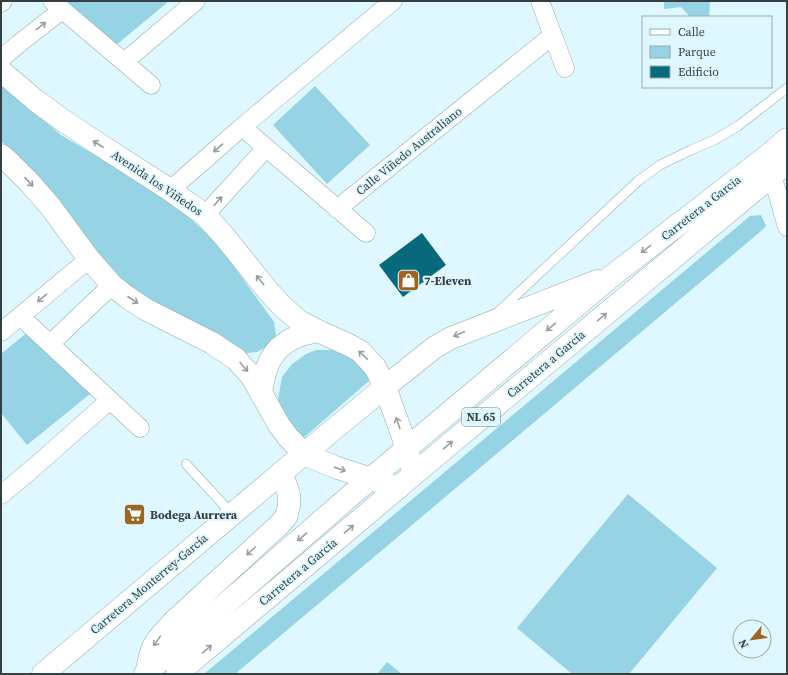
<svg xmlns="http://www.w3.org/2000/svg" width="788" height="675" font-family="'Source Serif 4',serif">
<rect width="100%" height="100%" fill="#dff7fe"/>
<!-- green -->
<path fill="#96d3e5" d="M64,1H169L115,46Z
M664,1H710L709,17H690L681,7L664,9Z
M1,82L61,135L149,187L189,217L207,234L225,254L274,322L276,336L268,346L257,352L247,353L218,335L147,299L107,268L14,153L1,141Z
M315,86L370,145L327,184L273,125Z
M761,215L766,226L760,232L235,674H204L750,216Z
M29,331L90,394L27,445L1,413V354Z
M316,350H336L358,357L370,380L301,440L282,415L278,399L282,377L292,364L306,354Z
M628,494L717,568L629,674H572L517,628Z
M387,662L402,674H377Z"/>
<!-- building -->
<path fill="#07697c" d="M422,233L446,265L403,297L379,265Z"/>
<g fill="none" stroke-linecap="round" stroke-linejoin="round">
<defs>
<path id="service" d="M497,313L638,181L660,165L691,150L714,140L738,126L787,88
M186,464L232,514"/>
<path id="minor" d="M52,1L151,85
M540,1L565,68
M1,3L3,1
M1,59L21,42L62,10
M124,62L196,1
M242,127L366,233
M769,164L787,227
M170,190L242,127L393,1
M337,209L552,36
M205,215L266,148
M20,316L140,428
M1,332L89,259
M50,344L112,285
M1,495L39,463L110,400"/>
<path id="tertiary" d="M1,71L35,100L61,119L91,139L170,190L205,215L224,236L269,292L282,306L299,321L318,331L351,346L360,351L375,367L385,387L403,437L414,474
M1,155L8,161L29,182L50,206L89,259L112,285L127,297L145,309L212,343L236,359L252,377L279,425L288,437L304,454L335,467L398,488
M261,394C264,370 270,349 294,338C302,334 310,333 318,331
M43,674L281,473L385,387"/>
<path id="primary" d="M385,387L435,347L451,338L597,281
M145,674L350,496L613,275L767,156L787,139
M146,674L150,656L153,647L158,639L174,621L278,526L286,517L289,506V495L286,485L281,473
M177,674L438,454L787,163"/>
</defs>
<!-- service casing -->
<use href="#service" stroke="#90acb4" stroke-width="10"/>
<!-- minor casing -->
<use href="#minor" stroke="#90acb4" stroke-width="19"/>
<!-- tertiary casing -->
<use href="#tertiary" stroke="#90acb4" stroke-width="23"/>
<!-- primary casing -->
<use href="#primary" stroke="#90acb4" stroke-width="23"/>
<!-- service -->
<use href="#service" stroke="#fff" stroke-width="9"/>
<!-- minor -->
<use href="#minor" stroke="#fff" stroke-width="18"/>
<!-- tertiary -->
<use href="#tertiary" stroke="#fff" stroke-width="22"/>
<!-- primary -->
<use href="#primary" stroke="#fff" stroke-width="22"/>
</g>
<!-- one-way arrows -->
<defs><path id="oneway-shaft" d="M-6 0H5M1.5-3L5.5 0L1.5 3" fill="none" stroke-width="1.6" stroke-linecap="round" stroke-linejoin="round"/></defs>
<g stroke="#999fa0">
<use href="#oneway-shaft" transform="translate(41 26) rotate(-38)"/>
<use href="#oneway-shaft" transform="translate(98 144) rotate(-147)"/>
<use href="#oneway-shaft" transform="translate(218 148) rotate(139)"/>
<use href="#oneway-shaft" transform="translate(29 182) rotate(47)"/>
<use href="#oneway-shaft" transform="translate(218 201) rotate(-48)"/>
<use href="#oneway-shaft" transform="translate(646 249) rotate(142)"/>
<use href="#oneway-shaft" transform="translate(260 280) rotate(-129)"/>
<use href="#oneway-shaft" transform="translate(42 298) rotate(140)"/>
<use href="#oneway-shaft" transform="translate(133 300) rotate(33)"/>
<use href="#oneway-shaft" transform="translate(602 317) rotate(-40)"/>
<use href="#oneway-shaft" transform="translate(551 327) rotate(140)"/>
<use href="#oneway-shaft" transform="translate(459 334) rotate(157)"/>
<use href="#oneway-shaft" transform="translate(363 355) rotate(-136)"/>
<use href="#oneway-shaft" transform="translate(244 367) rotate(50)"/>
<use href="#oneway-shaft" transform="translate(398 423) rotate(-109)"/>
<use href="#oneway-shaft" transform="translate(448 445) rotate(-40)"/>
<use href="#oneway-shaft" transform="translate(340 469) rotate(18)"/>
<use href="#oneway-shaft" transform="translate(349 529) rotate(-40)"/>
<use href="#oneway-shaft" transform="translate(302 537) rotate(139)"/>
<use href="#oneway-shaft" transform="translate(251 551) rotate(138)"/>
<use href="#oneway-shaft" transform="translate(157 641) rotate(125)"/>
<use href="#oneway-shaft" transform="translate(207 649) rotate(-40)"/>
</g>
<!-- icons -->
<defs>
<symbol id="shop-square" viewBox="-11 -11 22 22"><rect x="-9" y="-9" width="18" height="18" rx="4" fill="#9d6521" stroke="#dff7fe"/><path d="M-5-2.5h2.3a2.7 3.5 0 0 1 5.4 0H5L5.5 6h-11ZM-1.5-2.5h3a1.5 2.3 0 0 0-3 0Z" fill="#fff"/></symbol>
<symbol id="supermarket-square" viewBox="-11 -11 22 22"><rect x="-9" y="-9" width="18" height="18" rx="4" fill="#9d6521" stroke="#dff7fe"/><path d="M-6-5.5h2.5l.6 2H6L4.5 2H-2.5L-4.4-4H-6ZM-1.5 3.2a1.3 1.3 0 1 0 .1 0ZM3 3.2a1.3 1.3 0 1 0 .1 0Z" fill="#fff"/></symbol>
</defs>
<g fill-rule="evenodd">
<use href="#shop-square" x="396" y="268" width="25" height="25"/>
<use href="#supermarket-square" x="122" y="502" width="25" height="25"/>
</g>
<g text-anchor="middle" dominant-baseline="central" stroke-width="4" stroke-linejoin="round" paint-order="stroke">
<!-- shield labels -->
<rect fill="#dff7fe" stroke="#67767a" stroke-width="1" x="462" y="408" width="38" height="18" rx="3"/>
<g font-size="11" font-weight="bold" fill="#333f42">
<text x="481" y="417">NL 65</text>
</g>
<!-- street labels -->
<g font-size="12" fill="#333f42" stroke="#dff7fe">
<text transform="translate(409 151) rotate(-39)">Calle Viñedo Australiano</text>
<text transform="translate(157 183) rotate(34)">Avenida los Viñedos</text>
<text transform="translate(701 208) rotate(-38)">Carretera a Garcia</text>
<text transform="translate(546 364) rotate(-40)">Carretera a García</text>
<text transform="translate(298 572) rotate(-40)">Carretera a García</text>
<text transform="translate(149 584) rotate(-40)">Carretera Monterrey-García</text>
</g>
<!-- poi labels -->
<g font-size="12" font-weight="bold" fill="#333f42" stroke="#dff7fe" text-anchor="start">
<text x="424" y="281">7-Eleven</text>
<text x="150" y="515">Bodega Aurrera</text>
</g>
</g>
<!-- border -->
<rect width="788" height="675" fill="none" stroke="#333f42" stroke-width="4"/>
<!-- legend -->
<rect x="642" y="16" width="130" height="72" fill="#dff7fe" stroke="#9aadb3"/>
<rect x="650" y="29" width="20" height="6" fill="#ffffff" stroke="#9aadb3"/>
<text x="678" y="36" font-size="12" fill="#333f42">Calle</text>
<rect x="650" y="46" width="20" height="12" fill="#96d3e5" stroke="#9aadb3"/>
<text x="678" y="56" font-size="12" fill="#333f42">Parque</text>
<rect x="650" y="66" width="20" height="12" fill="#07697c" stroke="#9aadb3"/>
<text x="678" y="76" font-size="12" fill="#333f42">Edificio</text>
<!-- north arrow -->
<g transform="translate(752 639) rotate(241)"><circle r="19" fill="#dff7fe" stroke="#9aadb3"/>
<path d="M0-3L7 15L0 10L-7 15Z" fill="#9d6521"/>
<text y="-6" font-size="11" font-weight="bold" text-anchor="middle" fill="#333f42">N</text>
</g>
</svg>
